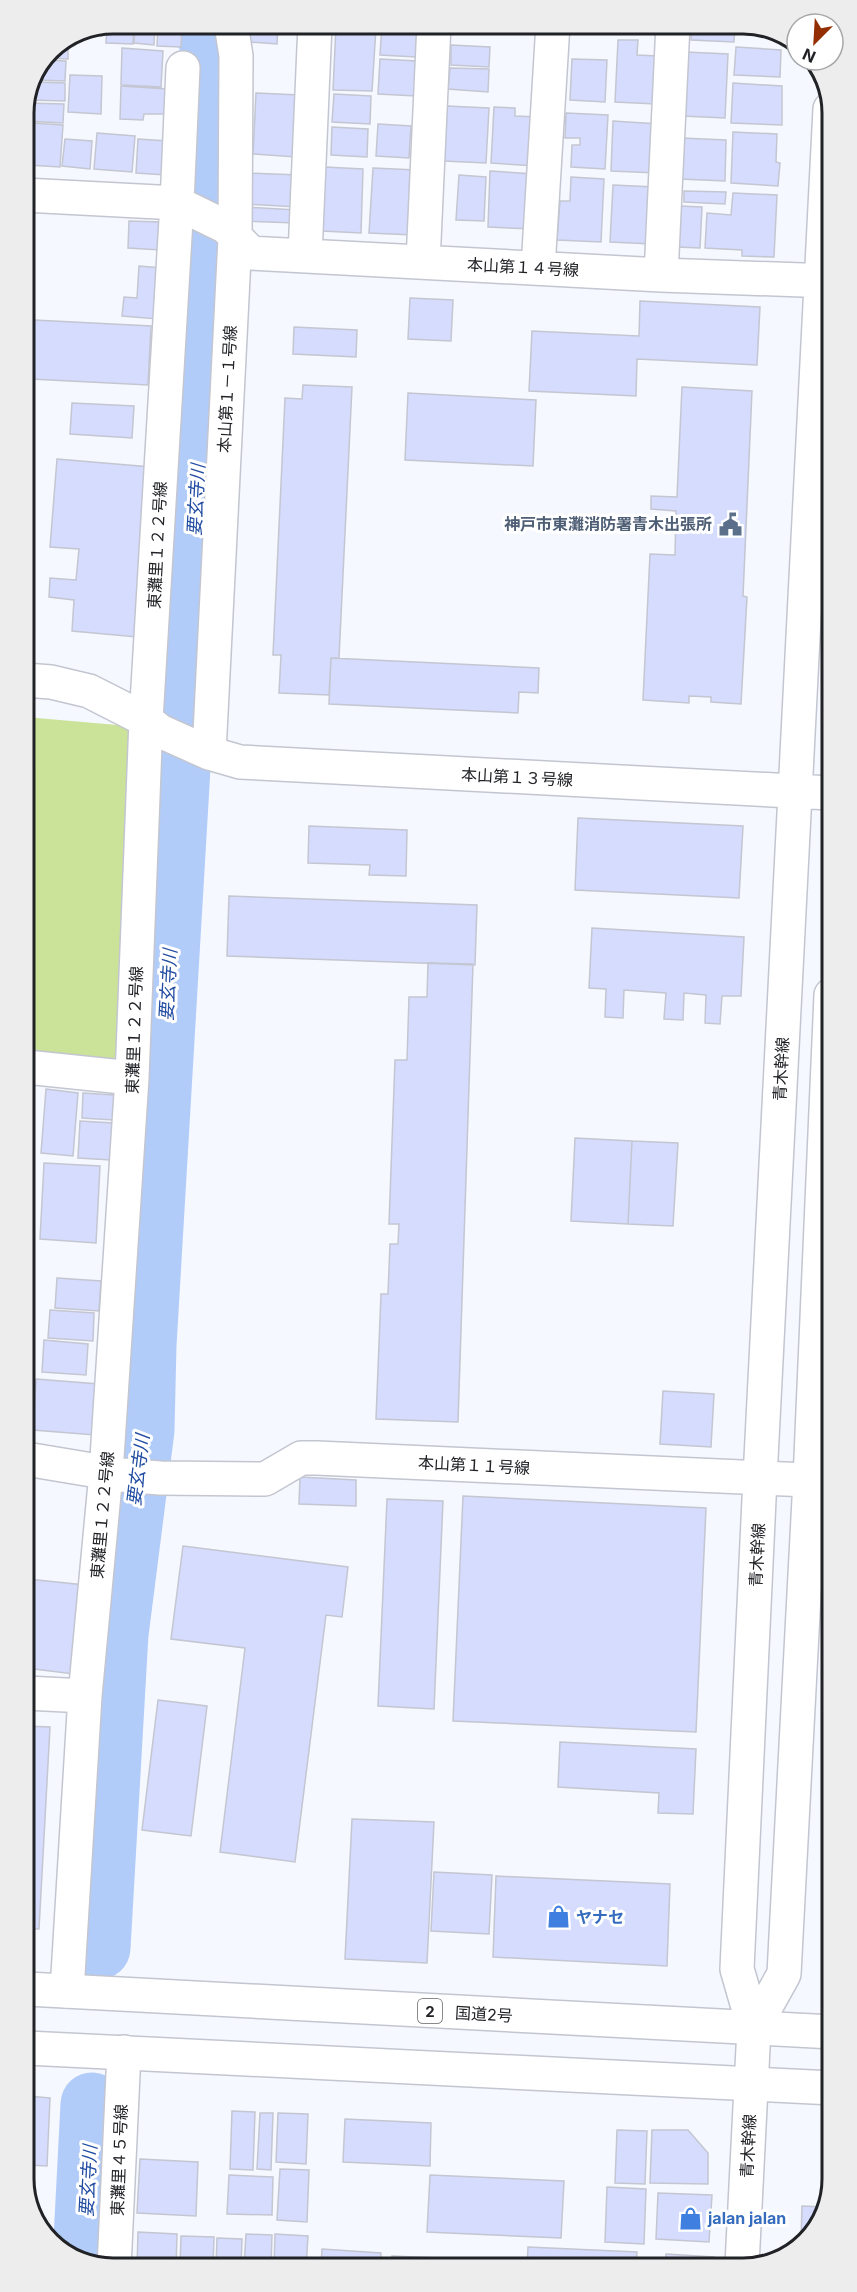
<svg xmlns="http://www.w3.org/2000/svg" width="857" height="2292" font-family="Inter,'Noto Sans JP',sans-serif">
<rect width="100%" height="100%" fill="#f6f8ff"/>
<!-- green -->
<path fill="#cae399" d="M25,717L129,726L117,1059L26,1050Z"/>
<g fill="none" stroke-linecap="round" stroke-linejoin="round">
<!-- river -->
<path stroke="#b2ccfa" stroke-width="63" d="M99,1948L117,1634L143,1430L145,1345L209,259V167L212,44L202,24
M84,2259L92,2104"/>
</g>
<!-- building -->
<path fill="#d5dcfe" stroke="#c4c6d1" stroke-width="1.5" d="M113,24H134L133,44L106,43L107,27Z
M135,24H155L154,45L134,43Z
M158,24H182L181,47L157,46Z
M249,24H278L277,44L249,42Z
M382,24L417,26L416,57L380,55Z
M503,24H538V30L503,27Z
M569,24H611L610,29L569,27Z
M617,24H657L656,29L616,27Z
M692,24H735L734,42L691,40Z
M336,26L376,28L372,91L333,90Z
M102,28V36L86,35Z
M618,40H638L637,55L658,56L656,104L615,102Z
M68,43V59L47,58L50,50Z
M451,45L490,47L489,67L451,65Z
M736,47L781,50L780,77L734,75Z
M122,48L163,51L161,87L121,85Z
M686,52L728,54L725,118L682,116Z
M380,59L417,61L416,96L378,94Z
M572,59L607,60L605,102L570,100Z
M46,60L66,61L65,81L37,80Z
M450,68L489,69L488,92L448,89Z
M70,75L102,76L101,114L68,112Z
M36,82L65,83V101L28,100Z
M733,83L782,86V125L731,123Z
M121,86L168,89L167,114H144L143,120L120,119Z
M256,93L299,95L296,157L253,154Z
M334,94L371,96L370,124L332,122Z
M26,103L64,104L63,123L25,121Z
M447,106L489,108L486,163L444,161Z
M494,107L515,108V116L539,117L536,166L491,163Z
M566,113L608,115L605,169L571,167L572,145H580V138H565Z
M613,121L659,124L657,173L611,171Z
M31,123L63,125L60,167L28,165Z
M378,124L411,126L409,158L376,156Z
M332,127L368,129L367,157L331,155Z
M733,132L777,134L776,162L780,163L778,186L731,183Z
M97,133L135,136L132,172L94,169Z
M682,138L726,140L725,181L680,179Z
M65,139L92,141L90,169L62,166Z
M138,139L168,141L166,175L136,173Z
M325,167L363,169L361,233L322,231Z
M373,168L416,170L413,235L369,233Z
M490,171L534,174L532,229L488,227Z
M245,173L299,175L297,207L244,204Z
M459,175L486,177L484,221L456,220Z
M571,177L604,179L601,242L557,240L560,201H570Z
M613,185L655,187L652,244L610,242Z
M684,191L726,192L725,204L684,202Z
M733,193L777,195L774,257L742,256V250L705,248L707,213L731,215Z
M680,206L702,207L700,248L677,247Z
M243,207L296,210V223L243,221Z
M129,221L161,222L160,250L128,248Z
M139,266L162,268L158,319L122,316L124,297L137,298Z
M410,298L453,300L451,341L408,339Z
M640,301L760,307L757,365L637,359L636,396L529,391L532,331L639,336Z
M34,320L151,326L148,385L31,379Z
M294,327L357,330L356,357L293,354Z
M303,385L352,387L339,658H331L329,695L279,693L281,655H273L285,398L302,399Z
M682,387L752,391L743,596L747,597L741,704L711,702V697L689,696V703L643,700L650,554L675,555L676,511L651,509V496L677,497Z
M408,393L536,400L533,466L405,460Z
M72,403L134,406L132,438L70,434Z
M57,459L151,467L137,637L72,631L74,600L49,597L50,578L76,580L79,549L50,547Z
M331,658L539,668L538,693L519,692L518,713L329,704Z
M578,818L743,826L739,898L575,890Z
M309,826L407,830L406,876L369,875L370,865L308,863Z
M229,896L477,905L475,965L227,956Z
M592,928L744,937L741,996H722L720,1024L705,1023L706,995L684,993L683,1020L664,1019L666,993L624,990L623,1018L605,1017L606,989L589,988Z
M428,963L473,964L458,1422L376,1419L381,1294H388L390,1244H398L399,1224H389L395,1060H407L409,997H427Z
M46,1089L78,1093L73,1156L41,1153Z
M83,1093L114,1095L113,1120L82,1118Z
M80,1121L113,1123L111,1160L78,1158Z
M575,1138L632,1141L628,1224L571,1221Z
M632,1141L678,1143L673,1226L628,1224Z
M44,1163L100,1166L96,1243L40,1239Z
M57,1278L101,1281L99,1311L55,1308Z
M50,1310L94,1313L93,1341L48,1338Z
M44,1340L88,1344L86,1375L42,1372Z
M36,1379L99,1384L95,1435L33,1430Z
M663,1391L714,1394L711,1447L660,1444Z
M300,1477L356,1480V1506L299,1504Z
M463,1496L706,1508L696,1732L453,1721Z
M387,1499L443,1501L434,1709L378,1706Z
M183,1546L348,1567L342,1617L326,1615L295,1862L220,1852L245,1648L171,1639Z
M28,1579L85,1585L74,1674L26,1668V1597Z
M158,1700L207,1706L191,1836L142,1830Z
M26,1726L50,1727L39,1929H27Z
M560,1742L696,1749L693,1814L658,1813L659,1793L558,1787Z
M352,1819L434,1822L427,1963L345,1959Z
M434,1872L492,1875L489,1934L431,1931Z
M496,1876L670,1884L667,1966L493,1957Z
M27,2096L50,2098L47,2166L27,2165Z
M232,2111L255,2112L253,2170L230,2169Z
M260,2113H273L271,2170L257,2169Z
M278,2113L308,2114L306,2164L276,2162Z
M345,2119L431,2123L430,2166L343,2162Z
M617,2130L647,2131L645,2184L615,2183Z
M652,2130H688L708,2153V2184L650,2183Z
M140,2159L198,2162L196,2216L137,2213Z
M280,2169L309,2170L307,2222L277,2220Z
M229,2175L273,2177L272,2215L227,2214Z
M430,2175L564,2181L561,2238L427,2232Z
M607,2187L646,2189L644,2244L605,2242Z
M658,2193L712,2195L709,2242L656,2239Z
M802,2206L823,2207L814,2233L805,2240H801Z
M138,2232L177,2234L176,2267L137,2268Z
M246,2234L272,2235L271,2267H244Z
M275,2234L308,2236L306,2267H274Z
M181,2236L214,2237L213,2267H180Z
M217,2238L242,2239L241,2267H216Z
M528,2247L637,2252L636,2265L527,2266Z
M322,2249L381,2253L380,2267H321Z
M666,2254L714,2257V2265H666Z
M392,2256L513,2261V2266L391,2267Z"/>
<g fill="none" stroke-linecap="round" stroke-linejoin="round">
<defs>
<path id="minor" d="M24,195L177,203L226,227L251,253L661,275L830,281
M305,255L315,24
M423,262L434,24
M538,268L553,24
M661,275L673,24
M25,680L51,682L89,691L146,720L160,731L209,753L240,762L831,793
M209,753L235,238L236,56L231,24
M26,1067L132,1078
M26,1459L122,1475L160,1478L265,1479L301,1458H317L830,1481
M26,1693L85,1696
M67,1991L85,1696L106,1473L132,1078L146,720L177,203L183,68
M754,2028L784,1974L810,1480L831,995
M742,2265L754,2028L737,1969L760,1478L830,109
M114,2268L124,2052"/>
<path id="highway" d="M27,1989L833,2032
M27,2048L833,2088"/>
</defs>
<!-- minor casing -->
<use href="#minor" stroke="#c3c6d0" stroke-width="36"/>
<!-- highway casing -->
<use href="#highway" stroke="#c3c6d0" stroke-width="36"/>
<!-- minor -->
<use href="#minor" stroke="#fff" stroke-width="33"/>
<!-- highway -->
<use href="#highway" stroke="#fff" stroke-width="33"/>
</g>
<!-- icons -->
<defs>
<symbol id="civic-bare" viewBox="-9 -9 18 18"><path d="M-.6-6.5H3V-4.5H.6V-3L4-1V1h2V6H-6V1h2V-1L-.6-3ZM-1.2 2.5V6h2.4V2.5Z" fill="#5c6f8a" stroke="#fff" stroke-width="2.5" paint-order="stroke"/></symbol>
<symbol id="shop-bare" viewBox="-9 -9 18 18"><path d="M-5-2.5h2.3a2.7 3.5 0 0 1 5.4 0H5L5.5 6h-11ZM-1.5-2.5h3a1.5 2.3 0 0 0-3 0Z" fill="#3f7fe0" stroke="#fff" stroke-width="2.5" paint-order="stroke"/></symbol>
</defs>
<g fill-rule="evenodd">
<use href="#civic-bare" x="714" y="508" width="33" height="33"/>
<use href="#shop-bare" x="542" y="1900" width="33" height="33"/>
<use href="#shop-bare" x="674" y="2202" width="33" height="33"/>
</g>
<g text-anchor="middle" dominant-baseline="central" stroke-width="6" stroke-linejoin="round" paint-order="stroke">
<!-- shield labels -->
<rect fill="#fff" stroke="#646467" stroke-width="1.5" x="418" y="1999" width="24" height="24" rx="4.5"/>
<g font-size="15" font-weight="bold" fill="#212226">
<text x="430" y="2011">2</text>
</g>
<!-- street labels -->
<g font-size="16" fill="#212226" stroke="#fff">
<text transform="translate(523 267) rotate(3)">本山第１４号線</text>
<text transform="translate(227 389) rotate(-87)">本山第１－１号線</text>
<text transform="translate(157 545) rotate(-87)">東灘里１２２号線</text>
<text transform="translate(517 777) rotate(3)">本山第１３号線</text>
<text transform="translate(134 1030) rotate(-88)">東灘里１２２号線</text>
<text transform="translate(781 1069) rotate(-87)">青木幹線</text>
<text transform="translate(474 1465) rotate(3)">本山第１１号線</text>
<text transform="translate(102 1515) rotate(-85)">東灘里１２２号線</text>
<text transform="translate(757 1555) rotate(-87)">青木幹線</text>
<text transform="translate(484 2014) rotate(3)">国道2号</text>
<text transform="translate(748 2146) rotate(-87)">青木幹線</text>
<text transform="translate(119 2160) rotate(-88)">東灘里４５号線</text>
</g>
<!-- service labels -->
<g font-size="16" font-weight="bold" fill="#4e5e75" stroke="#fff" text-anchor="end">
<text x="712" y="524">神戸市東灘消防署青木出張所</text>
</g>
<!-- shop labels -->
<g font-size="16" font-weight="bold" fill="#366cbe" stroke="#fff" text-anchor="start">
<text x="576" y="1917">ヤナセ</text>
<text x="708" y="2218">jalan jalan</text>
</g>
<!-- water labels -->
<g font-size="18" font-style="italic" fill="#214ca2" stroke="#fff">
<text transform="translate(196 500) rotate(-87)">要玄寺川</text>
<text transform="translate(168 985) rotate(-87)">要玄寺川</text>
<text transform="translate(138 1470) rotate(-83)">要玄寺川</text>
<text transform="translate(88 2181) rotate(-87)">要玄寺川</text>
</g>
</g>
<!-- crop -->
<path d="M0 0H857V2292H0ZM113 34H743A79 79 0 0 1 822 113V2179A79 79 0 0 1 743 2258H113A79 79 0 0 1 34 2179V113A79 79 0 0 1 113 34Z" fill="#ededee" fill-rule="evenodd"/>
<path fill="none" stroke="#212226" stroke-width="3" d="M113 34H743A79 79 0 0 1 822 113V2179A79 79 0 0 1 743 2258H113A79 79 0 0 1 34 2179V113A79 79 0 0 1 113 34Z"/>
<!-- north arrow -->
<g transform="translate(815 42) rotate(204)"><circle r="28" fill="#ffffff" stroke="#a6a7a8" stroke-width="1.5"/>
<path d="M0-4.5L10 22L0 15L-10 22Z" fill="#932e00"/>
<text y="-9" font-size="16" font-weight="bold" text-anchor="middle" fill="#212226">N</text>
</g>
</svg>
